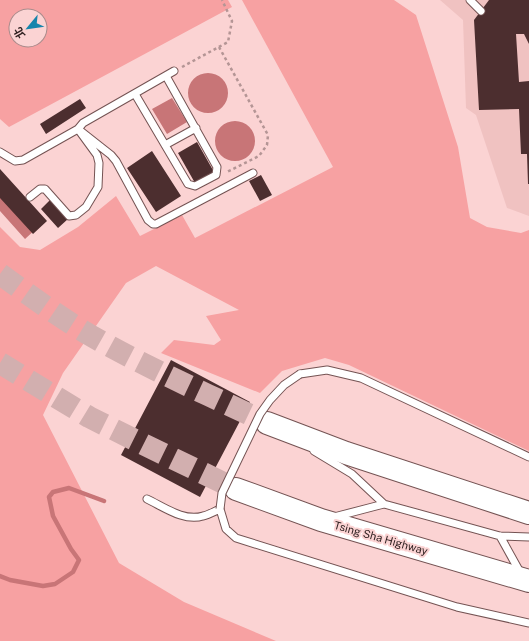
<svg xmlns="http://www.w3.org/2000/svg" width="529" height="641" font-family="'Public Sans','Noto Sans TC',sans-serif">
<rect width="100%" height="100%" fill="#fbd3d3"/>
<!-- built -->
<path fill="#f0c2c1" d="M440,0H529V216L507,208L476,115L466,108L463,20Z"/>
<!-- green -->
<path fill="#f7a1a2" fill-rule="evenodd" d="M0,0H228L232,7L9,127L0,119ZM16,16H40V40H16Z
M242,0H394L416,15L458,147L470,218L487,227L521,233L529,230V451L349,365L325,358L282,371L260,393L161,353L174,340L214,345L221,340L206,316L239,310L156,266L126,283L63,373L43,415L119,563L184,602L276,641H0V227L20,247L40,250L78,227L116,196L140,236L182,215L195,238L333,167Z"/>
<!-- water -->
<path fill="#c87577" d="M188 93a20 20 0 1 1 40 0a20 20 0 1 1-40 0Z
M172,98L187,122L167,134L152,109Z
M215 141a20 20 0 1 1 40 0a20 20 0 1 1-40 0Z
M0,187L37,228L25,239L0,211Z"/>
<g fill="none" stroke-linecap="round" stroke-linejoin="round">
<!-- stream -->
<path stroke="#c87577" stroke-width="4.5" d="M0,576L10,580L43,586L55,584L73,572L79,560L71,549L53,516L49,497L53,492L69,488L104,501"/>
</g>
<!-- building -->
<path fill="#4c2e2f" d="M489,0H529V44L524,34H516L519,82L529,81V184H528L527,154H521L519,109L479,110L474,20Z
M80,99L86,108L46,134L40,124Z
M197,142L214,172L195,183L178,153Z
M152,151L181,196L156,212L127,168Z
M0,169L47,221L33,234L0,198Z
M261,175L272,195L260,201L249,181Z
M50,200L68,219L58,228L41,209Z
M171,360L250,402L200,497L121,455Z"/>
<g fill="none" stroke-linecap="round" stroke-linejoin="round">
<!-- motorway-tunnel -->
<path stroke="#d2afaf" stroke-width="22" stroke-dasharray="22 11" stroke-linecap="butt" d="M0,274C29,295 58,316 88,334C145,367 207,394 267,423
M0,363L89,417L145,445L236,489"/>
<defs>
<path id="service" d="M470,0L481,11
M135,94L188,184L195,186L216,175L217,167L166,76
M165,145L196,128
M0,152L15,161L23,160L78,129L111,155L116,161L148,220L153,224H156L253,173
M30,197L40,189H45L69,216L76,215L86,207L98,187L99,163L97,155L78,129L83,123L174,71
M300,374L327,370L361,378L529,457
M314,451L352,474L384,504L500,536L529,537
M147,499C164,507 184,522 203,516C209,515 215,511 220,509L226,529L236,538L457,607L529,623
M334,517L384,504
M500,536L521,574"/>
<path id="motorway" d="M267,423L346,453L529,513
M236,489L321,520L529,581"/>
</defs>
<!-- service casing -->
<use href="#service" stroke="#745353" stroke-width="9"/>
<!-- motorway casing -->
<use href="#motorway" stroke="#745353" stroke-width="24"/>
<!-- path -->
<path stroke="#b49595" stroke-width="2.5" stroke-dasharray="3 3" stroke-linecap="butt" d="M219,47L268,135L267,145L259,156L227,172
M182,67L228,42L232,21L222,0"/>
<!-- service -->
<use href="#service" stroke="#fff" stroke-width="7"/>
<!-- motorway -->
<use href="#motorway" stroke="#fff" stroke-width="22"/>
<defs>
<path id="service-bridge" d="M220,509L222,493L260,414L270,400L284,385L300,374"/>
</defs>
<!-- service-bridge casing -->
<use href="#service-bridge" stroke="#745353" stroke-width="9" stroke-linecap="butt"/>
<!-- service-bridge -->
<use href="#service-bridge" stroke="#fff" stroke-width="7"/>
</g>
<g text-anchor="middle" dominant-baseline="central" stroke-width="4" stroke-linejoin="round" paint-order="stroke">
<!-- street labels -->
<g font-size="11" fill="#2d1f1f" stroke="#fbd3d3">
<text transform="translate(381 538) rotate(16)">Tsing Sha Highway</text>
</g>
</g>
<!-- north arrow -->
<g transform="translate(28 28) rotate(241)"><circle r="19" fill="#fbd3d3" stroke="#a98b8b"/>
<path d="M0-3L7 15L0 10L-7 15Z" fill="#1785ac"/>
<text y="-6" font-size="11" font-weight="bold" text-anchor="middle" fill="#2d1f1f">北</text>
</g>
</svg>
